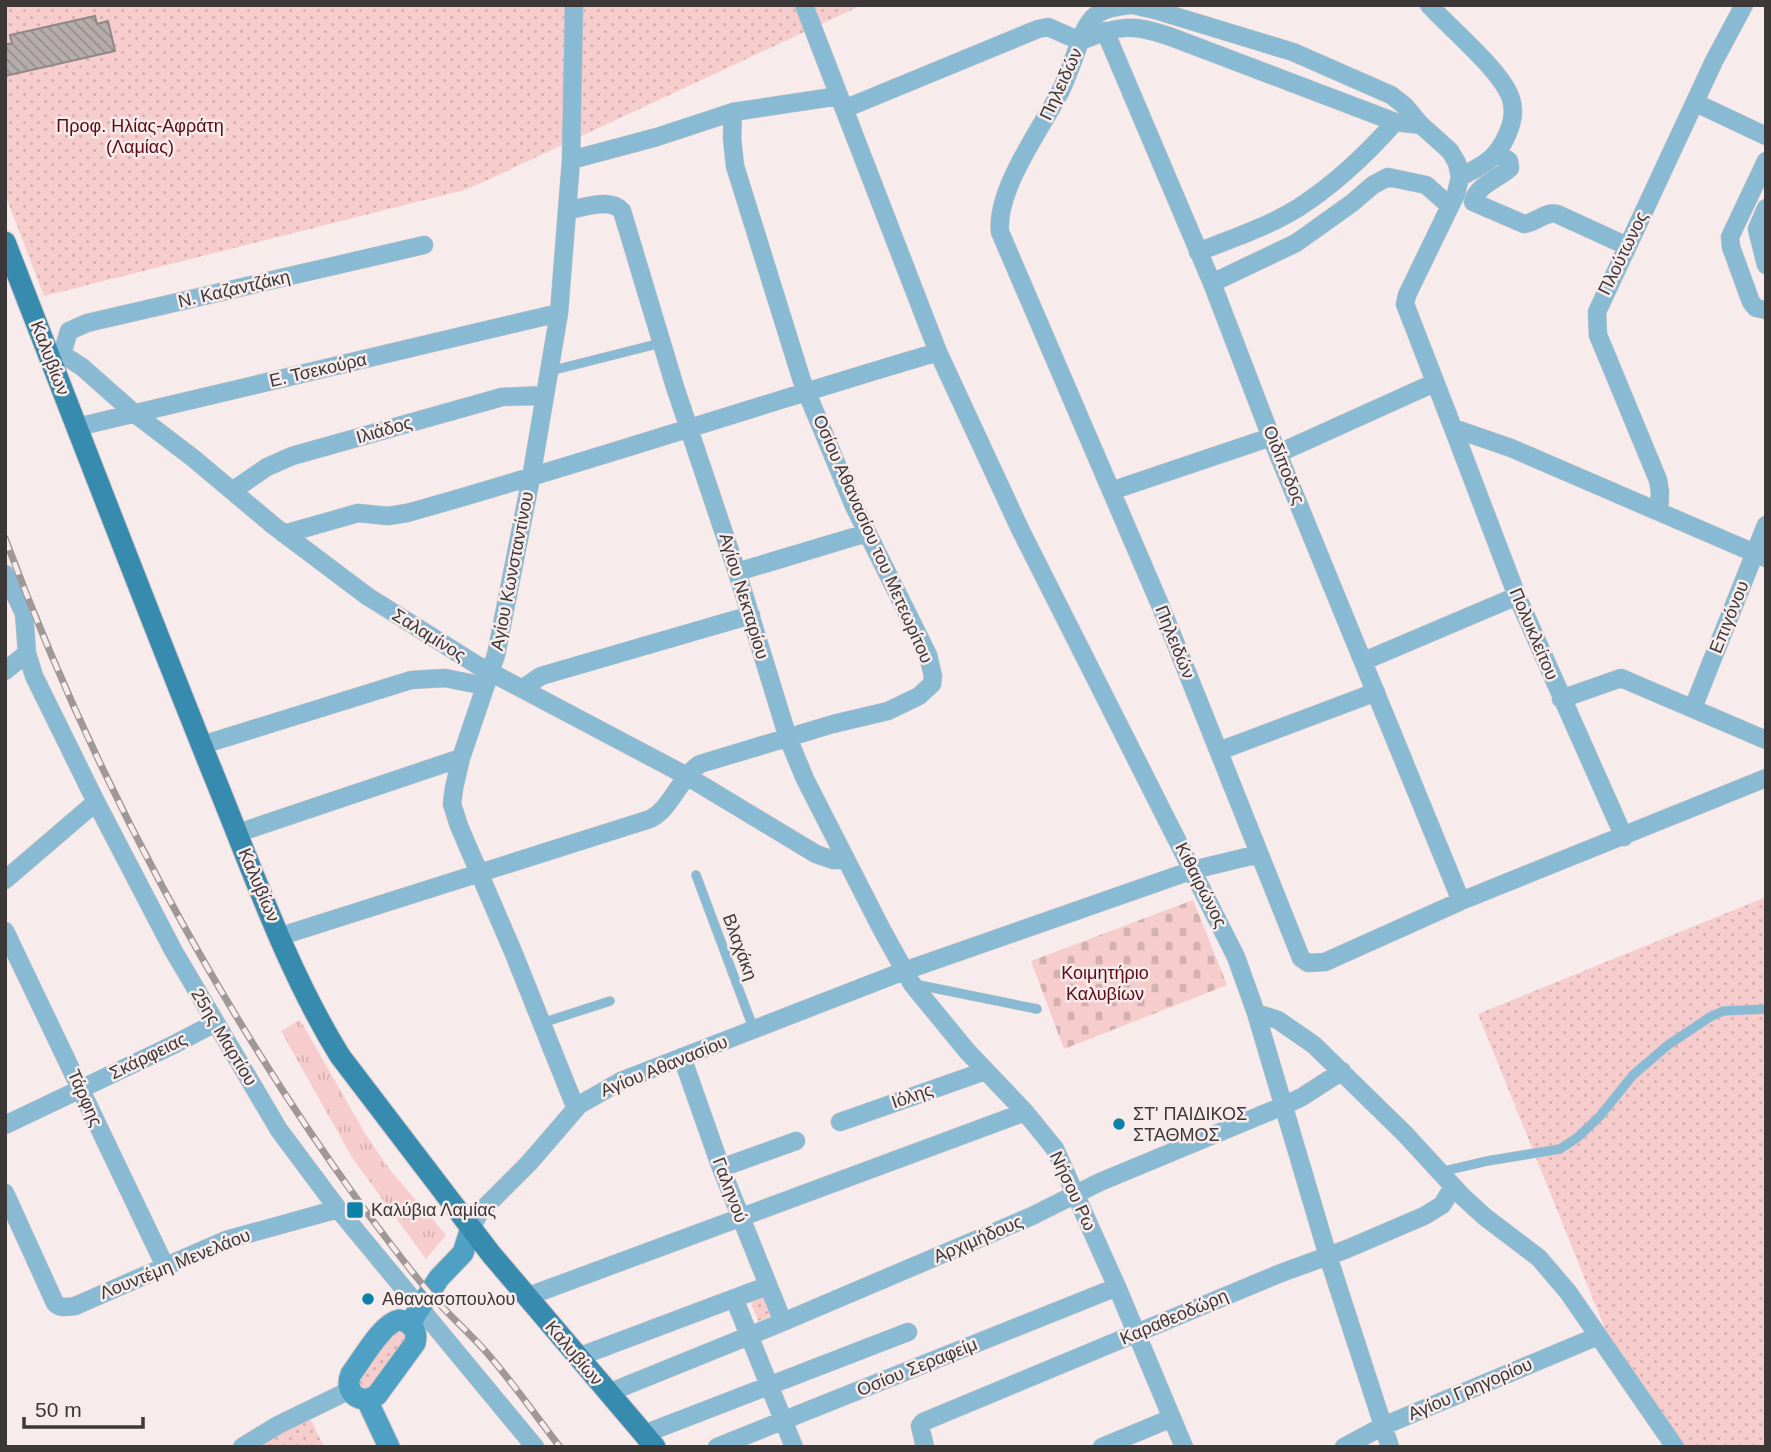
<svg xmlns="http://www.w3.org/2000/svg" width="1771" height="1452" font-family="Helvetica,sans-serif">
<defs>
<pattern id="grass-tufts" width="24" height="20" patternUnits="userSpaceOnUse" patternTransform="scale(1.75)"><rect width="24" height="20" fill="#f6cccc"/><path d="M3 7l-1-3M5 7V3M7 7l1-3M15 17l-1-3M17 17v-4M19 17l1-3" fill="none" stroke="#d4b0b0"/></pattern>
<pattern id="cemetery-stones" width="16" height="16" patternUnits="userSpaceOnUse" patternTransform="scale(1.75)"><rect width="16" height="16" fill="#f6cccc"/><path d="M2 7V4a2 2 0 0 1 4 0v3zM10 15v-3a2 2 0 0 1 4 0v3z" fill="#d4b0b0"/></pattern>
<pattern id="park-dots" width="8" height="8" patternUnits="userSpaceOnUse" patternTransform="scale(1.75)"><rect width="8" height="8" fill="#f6cccc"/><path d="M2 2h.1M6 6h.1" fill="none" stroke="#d4b0b0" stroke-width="1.8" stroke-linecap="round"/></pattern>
<pattern id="building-back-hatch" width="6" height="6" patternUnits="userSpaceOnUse" patternTransform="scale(1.75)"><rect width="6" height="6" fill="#b7acac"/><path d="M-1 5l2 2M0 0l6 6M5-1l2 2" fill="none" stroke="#968d8d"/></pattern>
</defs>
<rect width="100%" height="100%" fill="#f7ebeb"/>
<!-- grass -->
<path fill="url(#grass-tufts)" d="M300,1020L366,1135L390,1170L446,1235L426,1259L353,1159L281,1031Z"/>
<!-- cemetery -->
<path fill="url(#cemetery-stones)" d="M1193,900L1227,985L1064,1049L1031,961Z"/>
<!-- park -->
<path fill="url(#park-dots)" d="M5,5H862L468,189L44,296L5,194Z
M1766,897V1447H1682L1614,1351L1478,1014Z
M764,1296L771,1316L758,1321L750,1301Z
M390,1327L412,1332L365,1396L353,1377Z
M310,1418L324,1447H254Z"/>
<!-- building -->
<path fill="url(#building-back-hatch)" stroke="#918787" stroke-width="2" d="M95,16L97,24L108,21L115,51L5,76V45L12,43L10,35Z"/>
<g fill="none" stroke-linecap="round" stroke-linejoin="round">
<defs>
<path id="lane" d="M550,371L661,343
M696,875L754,1030
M914,984L1037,1009
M542,1023L610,1001
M1440,1172L1487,1161L1560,1149L1578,1137L1600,1116L1633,1075L1668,1045L1710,1017L1723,1011L1766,1009"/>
<path id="street" d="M574,5L571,160L559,313L531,478L496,655L461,758L454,788L452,804L459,826L514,954L576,1109
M804,5L938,352L1020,529L1236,957L1256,1013L1328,1256L1390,1447
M1133,5L1155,10L1293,52L1391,95L1405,106L1421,125
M1429,5C1450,28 1503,72 1511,99C1515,111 1512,124 1507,135C1496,160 1483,165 1460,177
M1105,31L1212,283L1271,437L1461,901
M1696,103L1766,136
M844,109L1038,29L1048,27L1080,41C1090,13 1101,8 1130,5
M1498,153L1509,161L1510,168C1498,179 1477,185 1473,202L1524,224C1536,223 1545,211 1557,214L1627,246
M571,160L657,137L733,112L839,96
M1766,161L1730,237L1731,247L1751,302L1756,308L1766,310
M1766,208L1757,229L1766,265
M568,210C584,208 610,197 622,211L675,387L737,572L788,738L805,779L882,930L912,984L967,1051L1025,1112L1055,1149L1117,1287L1184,1447
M1198,252C1231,239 1267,227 1298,208C1335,184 1366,155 1395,122
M1212,283L1296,243L1352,203L1373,185L1388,177L1426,185L1450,206
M62,354L69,331L87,323L424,245
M51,358L62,354L82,367L134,413L193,458L274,526L367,596L477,665L685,775L816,854L833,860H845
M77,427L559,313
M1453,428L1517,596L1624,837
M1279,453L1434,383
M232,491L267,467L292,456L502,397L545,395
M1111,491L1271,437
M1659,512L1660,492L1658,480L1598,335L1597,312L1714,61L1744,5
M284,534L358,513L388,516L407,513C586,463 761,404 938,352
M1766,558L1511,448L1453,428L1405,304L1407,295L1456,194L1460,177L1457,163L1450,151L1421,125L1395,122L1174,38C1131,23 1122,25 1080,41C1074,58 1068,76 1060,92C1040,131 996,189 1000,232L1161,607L1301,958L1308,963L1325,962L1461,901L1766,778
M737,572L867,533
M5,574L24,613L27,653L34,676L96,802L173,950L279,1130L338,1209L535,1447
M1364,661L1517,596
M5,671L27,653
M523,688L541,676L751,615
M1561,699L1621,678L1766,740
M1693,708L1766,525
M202,745L411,680L445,678L485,686
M1219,751L1376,692
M238,833L461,758
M5,880L96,802
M5,931L165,1266
M281,936L650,819C672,808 679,778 700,764L833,724L888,711L919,696L932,684L933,676L928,655L854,506L802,381L735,166L732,138L733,112
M1256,1013L1278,1020L1314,1045L1405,1134L1463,1197L1485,1217L1539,1258L1568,1292L1675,1447
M682,1057L721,1168L783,1322
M840,1122L985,1071
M5,1125L173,1045L215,1023
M721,1168L796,1141
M5,1193L55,1303C60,1309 67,1307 75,1306L226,1240L338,1209
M471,1228L480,1212L529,1163L579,1105L621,1081L904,971L1193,870L1259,854
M526,1297L1025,1112
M734,1298L794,1447
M578,1357L767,1286
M608,1393L783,1322L1032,1216L1100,1182L1283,1106L1302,1097L1342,1071
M644,1434L908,1332
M242,1447L278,1425L350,1390
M717,1447L1117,1287
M925,1447L920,1426L923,1422L1281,1273L1347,1249L1424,1216L1442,1205L1453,1187
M1102,1447L1172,1418
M1344,1447L1383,1426L1598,1336"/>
<path id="secondary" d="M399,1320C412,1322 418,1331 415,1343L377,1395C361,1406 343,1393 351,1374C362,1360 382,1323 399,1320Z
M410,1323L439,1278L463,1253L471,1228
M367,1400L389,1447"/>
<path id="primary" d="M5,242C73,417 140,592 210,766C250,863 285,967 340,1056L491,1254L655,1447"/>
</defs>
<!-- lane casing -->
<use href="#lane" stroke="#d2c7c7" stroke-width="10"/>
<!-- street casing -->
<use href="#street" stroke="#d2c7c7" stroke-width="19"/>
<!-- secondary casing -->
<use href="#secondary" stroke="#d2c7c7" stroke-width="23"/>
<!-- primary casing -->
<use href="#primary" stroke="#d2c7c7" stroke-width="23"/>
<!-- lane -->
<use href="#lane" stroke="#88bbd3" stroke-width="9"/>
<!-- street -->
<use href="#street" stroke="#88bbd3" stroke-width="18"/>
<!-- secondary -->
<use href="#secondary" stroke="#4ea0c4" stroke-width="21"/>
<!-- primary -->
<use href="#primary" stroke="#368bae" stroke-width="21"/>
<defs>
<path id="rail" d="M5,538C91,771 216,1005 362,1206C383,1234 405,1264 428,1291C446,1313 469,1332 487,1353C513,1383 536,1416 560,1447"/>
</defs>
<!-- rail casing -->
<use href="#rail" stroke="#a09797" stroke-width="7"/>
<!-- rail -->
<use href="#rail" stroke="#f7ebeb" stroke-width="4.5" stroke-dasharray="13" stroke-linecap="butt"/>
</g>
<!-- markers -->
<g fill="#0f81a8" stroke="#f7ebeb" stroke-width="2.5">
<circle cx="1119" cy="1124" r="7"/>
<rect x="346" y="1201" width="18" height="18" rx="3.5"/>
<circle cx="368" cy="1299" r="7"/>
</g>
<g text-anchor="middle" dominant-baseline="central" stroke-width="5" stroke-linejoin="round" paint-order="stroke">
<!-- street labels -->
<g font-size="18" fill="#3d3838" stroke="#f7ebeb">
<text transform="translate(1061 84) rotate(-65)">Πηλειδών</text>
<text transform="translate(1623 253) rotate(-64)">Πλούτωνος</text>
<text transform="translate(234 289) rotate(-13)">Ν. Καζαντζάκη</text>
<text transform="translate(50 358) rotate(69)">Καλυβίων</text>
<text transform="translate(318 370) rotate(-13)">Ε. Τσεκούρα</text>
<text transform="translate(384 430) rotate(-16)">Ιλιάδος</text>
<text transform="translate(1284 465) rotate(68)">Οιδίποδος</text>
<text transform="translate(873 539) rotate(66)">Οσίου Αθανασίου του Μετεωρίτου</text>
<text transform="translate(512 571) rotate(-79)">Αγίου Κωνσταντίνου</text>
<text transform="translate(744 596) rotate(73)">Αγίου Νεκταρίου</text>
<text transform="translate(1729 617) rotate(-68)">Επιγόνου</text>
<text transform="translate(1534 634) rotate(67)">Πολυκλείτου</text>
<text transform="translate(429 635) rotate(32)">Σαλαμίνος</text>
<text transform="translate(1175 642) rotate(68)">Πηλειδών</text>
<text transform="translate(259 885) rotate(67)">Καλυβίων</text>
<text transform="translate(1201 885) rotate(63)">Κιθαιρώνος</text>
<text transform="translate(740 947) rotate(70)">Βλαχάκη</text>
<text transform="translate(224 1037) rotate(59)">25ης Μαρτίου</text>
<text transform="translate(148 1056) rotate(-26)">Σκάρφειας</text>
<text transform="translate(664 1066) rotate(-22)">Αγίου Αθανασίου</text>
<text transform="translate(912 1096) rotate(-19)">Ιόλης</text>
<text transform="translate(85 1098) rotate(66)">Τάρφης</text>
<text transform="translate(730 1190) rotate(69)">Γαληνού</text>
<text transform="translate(1073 1191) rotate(65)">Νήσου Ρω</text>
<text transform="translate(978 1239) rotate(-23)">Αρχιμήδους</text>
<text transform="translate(175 1264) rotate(-22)">Λουντέμη Μενελάου</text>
<text transform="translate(1174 1317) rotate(-23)">Καραθεοδώρη</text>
<text transform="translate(574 1353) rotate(50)">Καλυβίων</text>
<text transform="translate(917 1367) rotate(-22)">Οσίου Σεραφείμ</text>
<text transform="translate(1470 1389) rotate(-23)">Αγίου Γρηγορίου</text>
</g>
<!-- park labels -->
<g font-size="18" fill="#5b0b18" stroke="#f7ebeb">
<text x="140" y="126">Προφ. Ηλίας-Αφράτη<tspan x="140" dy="21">(Λαμίας)</tspan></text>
<text x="1105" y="973">Κοιμητήριο<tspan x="1105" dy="21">Καλυβίων</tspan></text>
</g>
<!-- poi labels -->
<g font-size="18" fill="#3d3838" stroke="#f7ebeb" text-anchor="start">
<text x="1133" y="1114">ΣΤ' ΠΑΙΔΙΚΟΣ<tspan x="1133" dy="21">ΣΤΑΘΜΟΣ</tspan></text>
<text x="371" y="1210">Καλύβια Λαμίας</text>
<text x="382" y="1299">Αθανασοπουλου</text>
</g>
</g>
<!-- border -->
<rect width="1771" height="1452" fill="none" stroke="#3d3838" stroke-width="14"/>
<!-- scale -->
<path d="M24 1417v10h119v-10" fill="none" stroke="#3d3838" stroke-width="3.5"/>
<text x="35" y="1417" font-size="21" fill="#3d3838" stroke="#f7ebeb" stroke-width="5" paint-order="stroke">50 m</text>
</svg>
